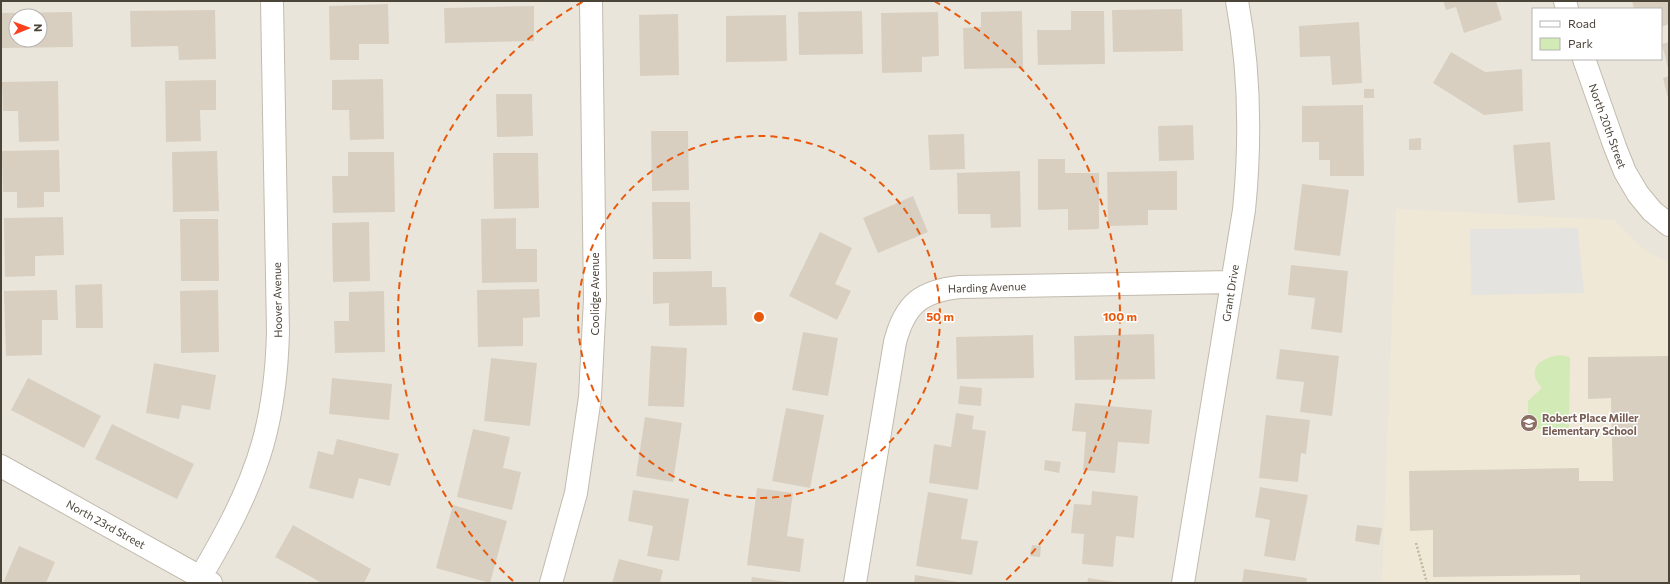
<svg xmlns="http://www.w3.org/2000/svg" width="1670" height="584" font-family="Commissioner,sans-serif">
<rect width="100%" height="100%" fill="#f6f3ec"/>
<!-- residential -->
<path fill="#eae5da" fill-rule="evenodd" d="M1,1H1669V583H1ZM1533,9H1661V59H1533ZM16,16H40V40H16Z"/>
<!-- education -->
<path fill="#efe8d6" d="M1396,209L1614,220L1640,246L1653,255L1669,262V583H1382Z"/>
<!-- green -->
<path fill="#d2eab5" d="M1560,355L1570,357L1569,429H1528V401L1542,388C1525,369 1540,358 1560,355Z"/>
<!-- parking -->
<path fill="#e5e3e0" d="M1578,228L1584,293L1471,295L1470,229Z"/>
<!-- building -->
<path fill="#d8cfc1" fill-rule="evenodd" d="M1443,1H1496L1502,20L1464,33L1456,7L1446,10Z
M1632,1H1669V24L1661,27V9H1634Z
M388,4L389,44H359V60H330L329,6Z
M534,6V41L445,43L444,8Z
M1182,9L1183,51L1113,52L1112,10Z
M215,10L216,59L179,60L178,46L131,47L130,11Z
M862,11L863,54L799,55L798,12Z
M1022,11L1023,68L964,69L963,28L981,27V12Z
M1071,11H1104L1105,64L1038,65L1037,30H1071Z
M72,12L73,47L1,48V13ZM16,16H40V40H16Z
M938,12L939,56L922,57V72L882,73L881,13Z
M678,14L679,75L640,76L639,15Z
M786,15L787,61L726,62V16Z
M1359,22L1362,83L1332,85L1330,56L1300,57L1299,26Z
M1669,42V68H1668L1662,44Z
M1451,52L1485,72L1522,69L1523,111L1484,115L1433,83Z
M1669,76V98H1668L1663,78Z
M383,79L384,139L350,140L349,110H332V80Z
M216,80V110H200L201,141L166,142L165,81Z
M58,81L59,141L19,142L18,111H3L2,82Z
M1364,89H1374V98H1364Z
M496,94H532L533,136L497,137Z
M1363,105L1364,176H1330V160H1319V142H1302V106Z
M1193,125L1194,160L1159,161L1158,126Z
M651,131H688L689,190L652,191Z
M964,134L965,169L930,170L928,135Z
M1421,138V150H1409V139Z
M1550,142L1555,200L1518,203L1513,145Z
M59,150L60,192H44V207L17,208V192H3L2,151Z
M217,151L219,211L173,212L172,152Z
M348,152H394L395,212L333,213L332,176H348Z
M493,153H538L539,208L494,209Z
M1038,159H1065V173H1099V229L1068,230V209L1038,210Z
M1020,171L1021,227L991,228L990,214H958L957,173Z
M1177,171V210H1148V225L1108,226L1107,172Z
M1302,184L1349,190L1340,256L1294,250Z
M913,196L928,232L878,253L863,218Z
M652,202H690L691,259H653Z
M63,217L64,255L35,256V276L5,277L4,218Z
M516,218V249H537V282L482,283L481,219Z
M180,219H218L219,281H181Z
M369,222L370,281L333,282L332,223Z
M820,232L852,248L835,284L851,291L837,320L789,296Z
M1291,265L1348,271L1342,333L1311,329L1315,298L1288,295Z
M712,271V287H726L727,325L669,326V303L653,304V272Z
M102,284L103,328H76L75,285Z
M539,289L540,317L523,318V346L478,347L477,290Z
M57,290L58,320H42V355L6,356L4,291Z
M218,290L219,352L181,353L180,291Z
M384,291L385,352L335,353L334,321H349V292Z
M803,332L838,338L828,396L792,390Z
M1154,334L1155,379L1075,380L1074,336Z
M1033,335L1034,378L957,379L956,337Z
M651,346L687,348L684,407L648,406Z
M1280,349L1339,356L1332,416L1300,412L1304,382L1276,379Z
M1669,356V583H1580V575L1433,577V530L1410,531L1409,471L1579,468V481H1613L1611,398L1588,399V357Z
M491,358L537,363L530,426L484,421Z
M154,363L216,375L210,410L182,405L179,419L146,413Z
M28,378L101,416L84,448L11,410Z
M332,378L392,384L389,420L329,414Z
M960,386L982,388L981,406L958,404Z
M1075,403L1152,410L1149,444L1118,442L1115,473L1083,470L1086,432L1072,431Z
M786,408L824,415L810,488L772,481Z
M956,413L974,416L972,429L986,431L978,490L929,483L934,444L951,447Z
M1266,415L1310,420L1306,454L1301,453L1298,482L1259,478Z
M645,417L682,423L673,482L636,476Z
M112,424L194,464L177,499L95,459Z
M473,429L510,437L503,468L521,472L512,510L457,497Z
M337,439L399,454L390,486L359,478L353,499L309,488L318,451L333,455Z
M1045,460L1061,462L1059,473L1044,470Z
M1260,487L1308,495L1295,561L1264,556L1270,520L1255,517Z
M757,488L793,493L787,536L804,539L800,572L747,565Z
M633,490L689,499L679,561L647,556L653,526L628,521Z
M1092,491L1138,496L1134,538L1116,536L1113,567L1082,564L1084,534L1071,533L1074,504L1091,505Z
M928,492L968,499L961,539L978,541L972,575L916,566Z
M453,505L507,521L490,583L436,568Z
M293,525L371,569L364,583H322L275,557Z
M1357,525L1382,528L1379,545L1355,541Z
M1032,545L1041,546L1040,557L1030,556Z
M19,546L55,562L46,583H3Z
M619,559L663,570L660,583H612Z
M1244,569L1307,578L1306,583H1242Z
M915,575L958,582V583H914Z
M752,577L788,582V583H751Z
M1088,578L1115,582V583H1087Z"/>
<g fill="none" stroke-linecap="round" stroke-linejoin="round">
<defs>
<path id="street" d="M1565,1L1567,9
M1584,59L1615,147L1625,172L1638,194L1652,211L1669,225
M1,466L211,583
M197,583C223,539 249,493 263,443C273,407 277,370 278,332L272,1
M551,583L576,493L590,397L595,299L591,1
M855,583L895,342C905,304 921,291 960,287L1232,282
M1183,583L1244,210C1251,140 1250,71 1237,1"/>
</defs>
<!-- street casing -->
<use href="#street" stroke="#c2bbae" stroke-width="24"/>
<!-- path -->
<path stroke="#c4b79f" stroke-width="2.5" stroke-dasharray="2 2" stroke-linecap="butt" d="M1416,543L1427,583"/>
<!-- street -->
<use href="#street" stroke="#fff" stroke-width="22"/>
</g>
<!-- distance rings -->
<g fill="none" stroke="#e8590c" stroke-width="2" stroke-dasharray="7 5">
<circle cx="759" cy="317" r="181"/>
<path d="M513 581A361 361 0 0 1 584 1M934 1A361 361 0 0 1 1005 581"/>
</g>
<!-- icons -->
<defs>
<symbol id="school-disc" viewBox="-11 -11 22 22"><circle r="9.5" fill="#8d6e63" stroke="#fff"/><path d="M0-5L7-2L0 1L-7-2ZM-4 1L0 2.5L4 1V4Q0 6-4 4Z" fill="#fff"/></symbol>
</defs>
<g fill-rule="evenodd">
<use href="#school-disc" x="1519" y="413" width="20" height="20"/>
</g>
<g text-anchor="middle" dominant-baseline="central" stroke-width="3" stroke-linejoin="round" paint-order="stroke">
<!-- street labels -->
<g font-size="11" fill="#4b4439" stroke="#fff">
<text transform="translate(1608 126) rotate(70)">North 20th Street</text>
<text transform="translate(987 287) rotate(-2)">Harding Avenue</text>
<text transform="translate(1230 293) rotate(-81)">Grant Drive</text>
<text transform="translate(594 294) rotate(-90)">Coolidge Avenue</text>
<text transform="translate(277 300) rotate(-91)">Hoover Avenue</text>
<text transform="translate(106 524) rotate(29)">North 23rd Street</text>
</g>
<!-- education labels -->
<g font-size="11" font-weight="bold" fill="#785e54" stroke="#fff" text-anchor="start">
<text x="1542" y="417">Robert Place Miller<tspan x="1542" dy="13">Elementary School</tspan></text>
</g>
</g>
<circle cx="759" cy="317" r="6" fill="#e8590c" stroke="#fff" stroke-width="2"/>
<g font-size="12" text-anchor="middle" font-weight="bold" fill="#e8590c" stroke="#fff" stroke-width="3" stroke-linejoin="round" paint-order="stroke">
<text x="940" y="321">50 m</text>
<text x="1120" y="321">100 m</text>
</g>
<!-- border -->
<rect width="1670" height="584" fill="none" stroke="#4b4439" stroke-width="4"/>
<!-- legend -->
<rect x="1532" y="8" width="130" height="52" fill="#ffffff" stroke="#b7b4b0"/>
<rect x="1540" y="21" width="20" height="6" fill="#ffffff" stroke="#b7b4b0"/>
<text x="1568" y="28" font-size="12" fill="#4b4439">Road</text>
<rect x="1540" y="38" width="20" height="12" fill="#d2eab5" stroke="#b7b4b0"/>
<text x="1568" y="48" font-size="12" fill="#4b4439">Park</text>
<!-- north arrow -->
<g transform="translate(28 28) rotate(89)"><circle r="19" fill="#ffffff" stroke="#b7b4b0"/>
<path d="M0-3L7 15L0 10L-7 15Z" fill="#fc3f1d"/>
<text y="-6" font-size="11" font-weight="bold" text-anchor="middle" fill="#4b4439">N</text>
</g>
</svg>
